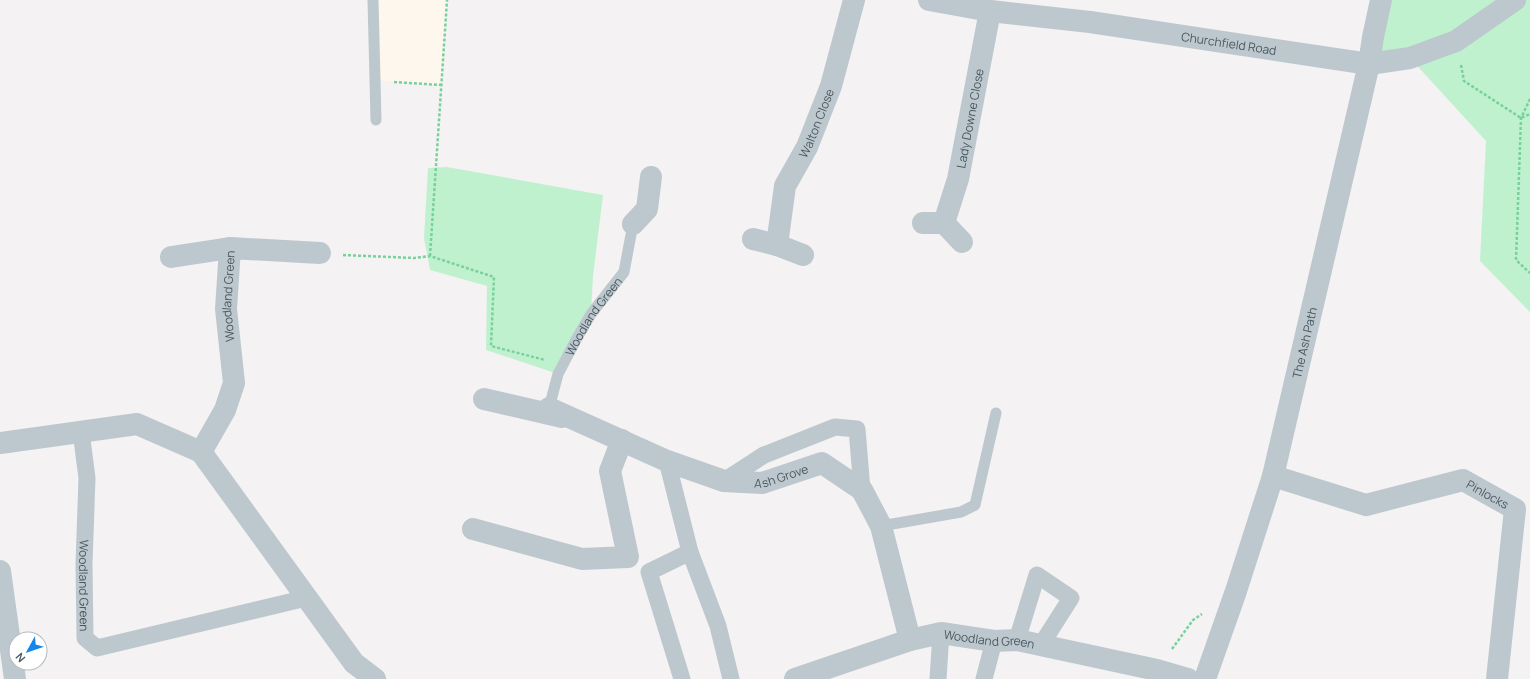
<svg xmlns="http://www.w3.org/2000/svg" width="1530" height="679" font-family="Manrope,sans-serif">
<rect width="100%" height="100%" fill="#f4f2f2"/>
<!-- commercial -->
<path fill="#fdf7ed" d="M373,0H447L441,85L374,80Z"/>
<!-- green -->
<path fill="#c0f1cf" d="M1381,0H1530V312L1480,261L1486,141L1410,58L1369,64Z
M447,167L603,195L593,276L591,314L558,374L486,350L487,286L430,270L424,238L428,168Z"/>
<g fill="none" stroke-linecap="round" stroke-linejoin="round">
<!-- path -->
<path stroke="#77d19c" stroke-width="2.5" stroke-dasharray="3 2" stroke-linecap="butt" d="M1461,65L1464,81L1521,118L1530,114
M394,82L441,85
M1530,99L1521,118L1516,260L1530,273
M343,255L414,258L430,256L494,277L491,346L545,360
M430,256L447,0
M1172,649L1193,620L1202,614"/>
<!-- service -->
<g stroke="#bdc8ce" stroke-width="11">
<path d="M373,0L376,120"/>
<path id="s1" d="M549,408L558,374L577,338L591,314L624,272L633,224"/>
<path d="M881,526L961,512L975,505L996,413"/>
</g>
<!-- pedestrian -->
<g stroke="#bdc8ce" stroke-width="17">
<path id="s2" d="M81,432L87,478L84,564L85,638L97,648L298,600"/>
<path d="M667,461L690,552"/>
<path d="M724,481L764,455L835,427L857,429L862,490"/>
<path d="M1017,640L1037,575L1071,598L1041,645"/>
<path d="M682,679L649,572L690,552L718,626L731,679"/>
<path d="M938,679L941,633"/>
<path d="M984,679L994,641"/>
</g>
<!-- minor -->
<g stroke="#bdc8ce" stroke-width="22">
<path d="M923,223H944L962,242"/>
<path id="s3" d="M944,223L958,179L990,11"/>
<path d="M633,224L647,209L651,177"/>
<path d="M753,239L777,245L803,255"/>
<path id="s4" d="M777,245L785,186L807,147L831,86L854,0"/>
<path d="M171,257L230,248"/>
<path d="M484,399L562,417"/>
<path id="s5" d="M549,408L667,461L724,481L762,483L822,463L862,490L881,526L910,640"/>
<path d="M0,443L137,424L201,452L354,663L375,679"/>
<path id="s6" d="M201,452L225,410L234,383L226,309L230,248L320,253"/>
<path id="s7" d="M1273,476L1366,505L1463,480L1515,509L1497,679"/>
<path d="M473,529L582,559L628,557L610,471L622,440"/>
<path d="M0,571L15,679"/>
<path id="s8" d="M795,679L910,640L941,633L994,641L1017,640L1157,670L1188,679"/>
<path id="s9" d="M1205,679L1236,591L1273,476L1369,64L1373,37L1381,0"/>
</g>
<!-- tertiary -->
<path stroke="#bdc8ce" stroke-width="22" id="s10" d="M929,0L990,11L1090,22L1369,64L1410,58L1456,41L1515,0"/>
</g>
<g text-anchor="middle" dominant-baseline="central" stroke-width="4" stroke-linejoin="round" paint-order="stroke">
<!-- street labels -->
<g font-size="12" fill="#495760" stroke="#fff">
<text stroke="none"><textPath href="#s10" startOffset="303">Churchfield Road</textPath></text>
<text stroke="none"><textPath href="#s3" startOffset="108">Lady Downe Close</textPath></text>
<text stroke="none"><textPath href="#s4" startOffset="130">Walton Close</textPath></text>
<text stroke="none"><textPath href="#s6" startOffset="164">Woodland Green</textPath></text>
<text stroke="none"><textPath href="#s1" startOffset="103">Woodland Green</textPath></text>
<text stroke="none"><textPath href="#s9" startOffset="351">The Ash Path</textPath></text>
<text stroke="none"><textPath href="#s5" startOffset="248">Ash Grove</textPath></text>
<text stroke="none"><textPath href="#s7" startOffset="226">Pinlocks</textPath></text>
<text stroke="none"><textPath href="#s2" startOffset="154">Woodland Green</textPath></text>
<text stroke="none"><textPath href="#s8" startOffset="202">Woodland Green</textPath></text>
</g>
</g>
<!-- north arrow -->
<g transform="translate(28 651) rotate(230)"><circle r="19" fill="#ffffff" stroke="#b6bcbf"/>
<path d="M0-3L7 15L0 10L-7 15Z" fill="#1487ec"/>
<text y="-6" font-size="11" font-weight="bold" text-anchor="middle" fill="#495760">N</text>
</g>
</svg>
